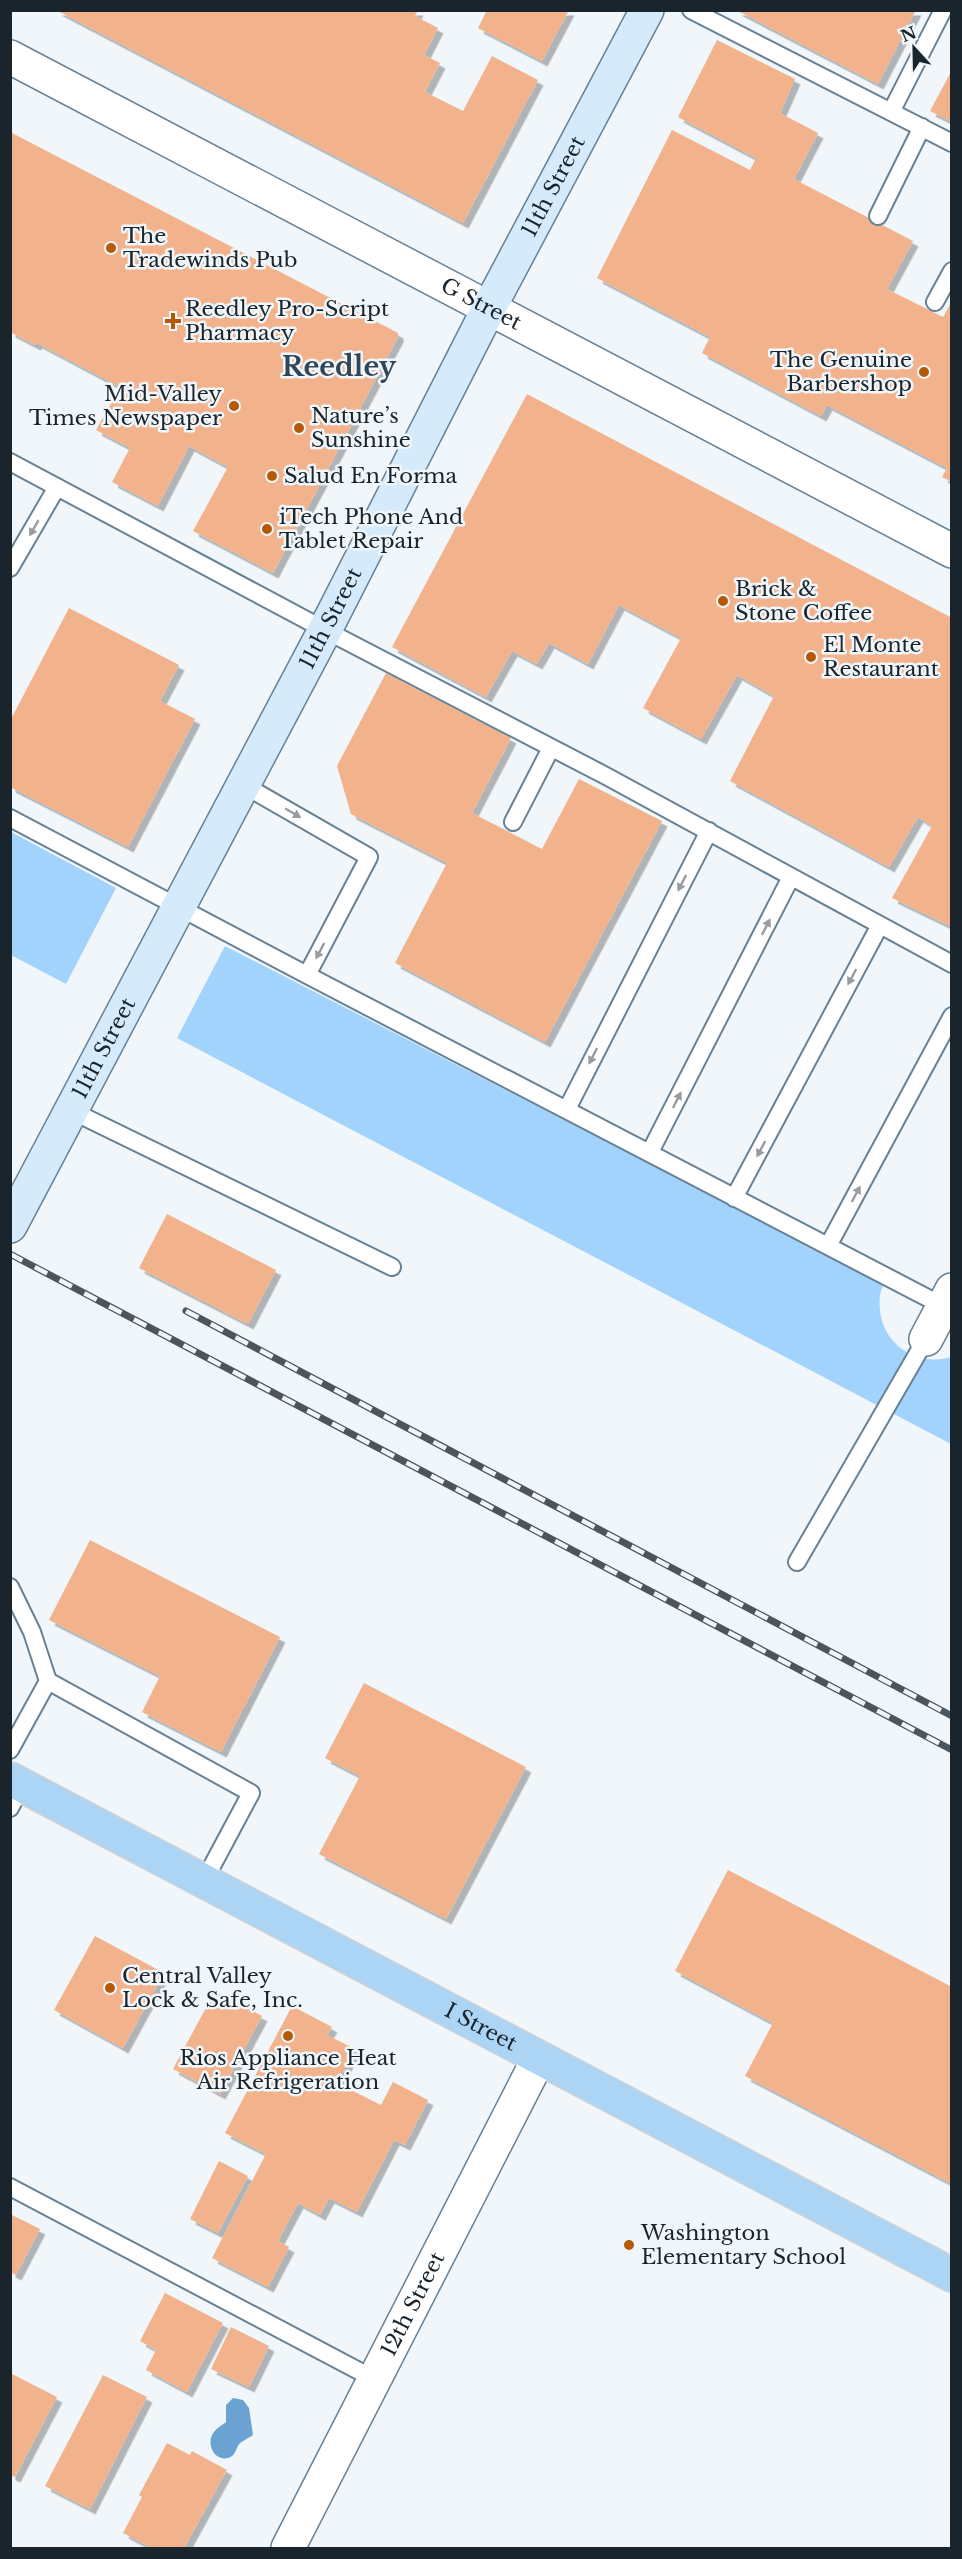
<svg xmlns="http://www.w3.org/2000/svg" width="962" height="2559" font-family="'Libre Baskerville',serif">
<defs>
<filter id="shadow"><feDropShadow dx="5.5" dy="5.5" stdDeviation="0" flood-color="#0004"/></filter>
</defs>
<rect width="100%" height="100%" fill="#f0f6fa"/>
<!-- green -->
<path fill="#a1d3fc" d="M11,832L116,888L66,984L11,955Z
M225,946L884,1284C879,1292 879,1302 880,1311C884,1346 918,1367 951,1357V1444L177,1038Z"/>
<!-- water -->
<path fill="#6aa3d1" d="M233,2398L243,2400L249,2408L253,2435C249,2438 244,2440 240,2443C236,2447 236,2456 228,2458C215,2461 207,2446 212,2435C215,2429 221,2426 226,2422V2405Z"/>
<!-- building -->
<path fill="#f1b28c" filter="url(#shadow)" d="M56,10H418L415,16L438,28L424,55L440,63L425,92L463,111L492,56L538,80L463,223Z
M487,10H569L542,61L478,28Z
M736,10H916L878,84Z
M717,40L795,79L780,113L818,133L794,179L913,241L887,289L943,317L952,301V482L942,477L947,468L827,405L821,416L702,353L710,337L597,278L672,130L750,170L756,158L678,117Z
M952,70V122L930,111Z
M10,132L398,333V337L273,573L193,531L228,467L189,446L158,506L112,482L130,448L96,430L120,387L37,343L35,345L10,332Z
M527,394L952,618V927L892,898L932,826L918,817L889,867L730,781L774,696L737,675L701,739L643,708L681,638L619,605L588,664L549,643L537,664L512,651L486,697L392,647Z
M69,608L179,665L160,701L195,719L128,847L10,787V721Z
M386,673L511,738L472,813L542,849L579,779L662,821L545,1042L395,963L447,863L351,814L337,766Z
M167,1214L276,1270L248,1324L139,1268Z
M90,1540L280,1637L221,1752L142,1712L160,1676L49,1620Z
M364,1683L526,1767L446,1919L319,1854L360,1776L325,1758Z
M728,1870L952,1987V2184L745,2076L773,2023L675,1971Z
M95,1936L164,1973L123,2048L54,2010Z
M215,1991L262,2016L220,2094L173,2069Z
M292,2006L332,2027L327,2035L355,2049L337,2083L381,2105L393,2082L428,2100L405,2145L394,2140L357,2212L329,2198L320,2215L298,2203L278,2241L289,2247L268,2287L212,2258L266,2154L225,2133Z
M219,2161L248,2176L218,2233L190,2219Z
M10,2214L40,2229L16,2275L10,2272Z
M165,2293L223,2323L187,2392L146,2370L156,2350L140,2341Z
M231,2327L269,2346L249,2387L211,2369Z
M10,2373L57,2397L15,2477L10,2475Z
M103,2375L147,2397L90,2509L45,2486Z
M167,2443L190,2455L192,2451L227,2470L184,2548H152L123,2533L142,2497L139,2495Z"/>
<g fill="none" stroke-linecap="round" stroke-linejoin="round">
<defs>
<path id="service" d="M691,10L952,143
M891,112L943,10
M878,216L922,127
M935,302L952,271
M10,462L325,630L606,776L952,964
M10,568L57,487
M242,784L369,857L307,975
M10,818L307,975L943,1306
M513,822L551,748
M567,1109L709,831
M70,1110L392,1267
M650,1152L791,877
M734,1198L880,925
M828,1246L952,1016
M797,1562L926,1339
M10,1587L32,1632L48,1681L251,1793L204,1881
M10,1750L48,1681
M10,1808L22,1785
M10,2187L376,2380"/>
<g id="minor">
<path d="M926,1339L952,1290"/>
<path id="s1" d="M288,2548L539,2058"/>
</g>
<g id="tertiary">
<path id="s2" d="M10,57L952,551"/>
</g>
<g id="secondary">
<path id="s3" d="M10,1226L325,630L489,308L647,10"/>
</g>
<g id="primary">
<path id="s4" d="M10,1779L952,2275"/>
</g>
</defs>
<!-- service casing -->
<use href="#service" stroke="#678195" stroke-width="20"/>
<!-- minor casing -->
<use href="#minor" stroke="#678195" stroke-width="36"/>
<!-- tertiary casing -->
<use href="#tertiary" stroke="#678195" stroke-width="36"/>
<!-- secondary casing -->
<use href="#secondary" stroke="#678195" stroke-width="36"/>
<!-- primary casing -->
<use href="#primary" stroke="#d1d3d5" stroke-width="36"/>
<!-- service -->
<use href="#service" stroke="#fff" stroke-width="16"/>
<!-- minor -->
<use href="#minor" stroke="#fff" stroke-width="33"/>
<!-- tertiary -->
<use href="#tertiary" stroke="#fff" stroke-width="33"/>
<!-- secondary -->
<use href="#secondary" stroke="#d5eafa" stroke-width="33"/>
<!-- primary -->
<use href="#primary" stroke="#acd4f4" stroke-width="33"/>
<defs>
<path id="rail" d="M10,1254L952,1750
M186,1311L952,1716"/>
</defs>
<!-- rail casing -->
<use href="#rail" stroke="#4b555c" stroke-width="7"/>
<!-- rail -->
<use href="#rail" stroke="#f0f6fa" stroke-width="4.5" stroke-dasharray="14" stroke-linecap="butt"/>
</g>
<!-- one-way arrows -->
<defs><path id="oneway-solid" d="M-6-.8H1V-3.2L6.5 0L1 3.2V.8H-6Z" transform="scale(1.5)"/></defs>
<g fill="#989ca0">
<use href="#oneway-solid" transform="translate(34 528) rotate(120)"/>
<use href="#oneway-solid" transform="translate(293 813) rotate(30)"/>
<use href="#oneway-solid" transform="translate(682 883) rotate(117)"/>
<use href="#oneway-solid" transform="translate(766 927) rotate(-63)"/>
<use href="#oneway-solid" transform="translate(320 951) rotate(118)"/>
<use href="#oneway-solid" transform="translate(852 977) rotate(118)"/>
<use href="#oneway-solid" transform="translate(593 1056) rotate(117)"/>
<use href="#oneway-solid" transform="translate(677 1100) rotate(-63)"/>
<use href="#oneway-solid" transform="translate(761 1149) rotate(118)"/>
<use href="#oneway-solid" transform="translate(856 1194) rotate(-62)"/>
</g>
<!-- markers -->
<g fill="#b65907" stroke="#f0f6fa" stroke-width="2">
<circle cx="111" cy="248" r="6"/>
<path d="M170 312h6v6h6v6h-6v6h-6v-6h-6v-6h6z"/>
<circle cx="924" cy="372" r="6"/>
<circle cx="234" cy="406" r="6"/>
<circle cx="299" cy="428" r="6"/>
<circle cx="272" cy="476" r="6"/>
<circle cx="267" cy="529" r="6"/>
<circle cx="723" cy="601" r="6"/>
<circle cx="811" cy="657" r="6"/>
<circle cx="110" cy="1988" r="6"/>
<circle cx="288" cy="2036" r="6"/>
<circle cx="629" cy="2245" r="6"/>
</g>
<g text-anchor="middle" dominant-baseline="central" stroke-width="5" stroke-linejoin="round" paint-order="stroke">
<!-- street labels -->
<g font-size="21" fill="#19242c" stroke="#f0f6fa">
<text stroke="none"><textPath href="#s3" startOffset="1173">11th Street</textPath></text>
<text stroke="none"><textPath href="#s2" startOffset="532">G Street</textPath></text>
<text stroke="none"><textPath href="#s3" startOffset="687">11th Street</textPath></text>
<text stroke="none"><textPath href="#s3" startOffset="201">11th Street</textPath></text>
<text stroke="none"><textPath href="#s4" startOffset="532">I Street</textPath></text>
<text stroke="none"><textPath href="#s1" startOffset="274">12th Street</textPath></text>
</g>
<!-- poi labels -->
<g font-size="21" fill="#19242c" stroke="#f0f6fa" text-anchor="start">
<text x="123" y="236">The<tspan x="123" dy="24">Tradewinds Pub</tspan></text>
<text x="185" y="309">Reedley Pro-Script<tspan x="185" dy="24">Pharmacy</tspan></text>
<text x="912" y="360" text-anchor="end">The Genuine<tspan x="912" dy="24">Barbershop</tspan></text>
<text x="222" y="394" text-anchor="end">Mid-Valley<tspan x="222" dy="24">Times Newspaper</tspan></text>
<text x="311" y="416">Nature’s<tspan x="311" dy="24">Sunshine</tspan></text>
<text x="284" y="476">Salud En Forma</text>
<text x="279" y="517">iTech Phone And<tspan x="279" dy="24">Tablet Repair</tspan></text>
<text x="735" y="589">Brick &amp;<tspan x="735" dy="24">Stone Coffee</tspan></text>
<text x="823" y="645">El Monte<tspan x="823" dy="24">Restaurant</tspan></text>
<text x="122" y="1976">Central Valley<tspan x="122" dy="24">Lock &amp; Safe, Inc.</tspan></text>
<text x="288" y="2058" text-anchor="middle">Rios Appliance Heat<tspan x="288" dy="24">Air Refrigeration</tspan></text>
<text x="641" y="2233">Washington<tspan x="641" dy="24">Elementary School</tspan></text>
</g>
<!-- district labels -->
<g font-size="27" font-weight="bold" fill="#2f4659" stroke="#f0f6fa">
<text x="339" y="366">Reedley</text>
</g>
</g>
<!-- border -->
<rect width="962" height="2559" fill="none" stroke="#19242c" stroke-width="24"/>
<!-- north arrow -->
<g transform="translate(914 48) rotate(338)" stroke="#f0f6fa" stroke-width="4.5" paint-order="stroke">
<path d="M0-4.5L10 22L0 15L-10 22Z" fill="#19242c"/>
<text y="-9" font-size="16" font-weight="bold" text-anchor="middle" fill="#19242c">N</text>
</g>
</svg>
